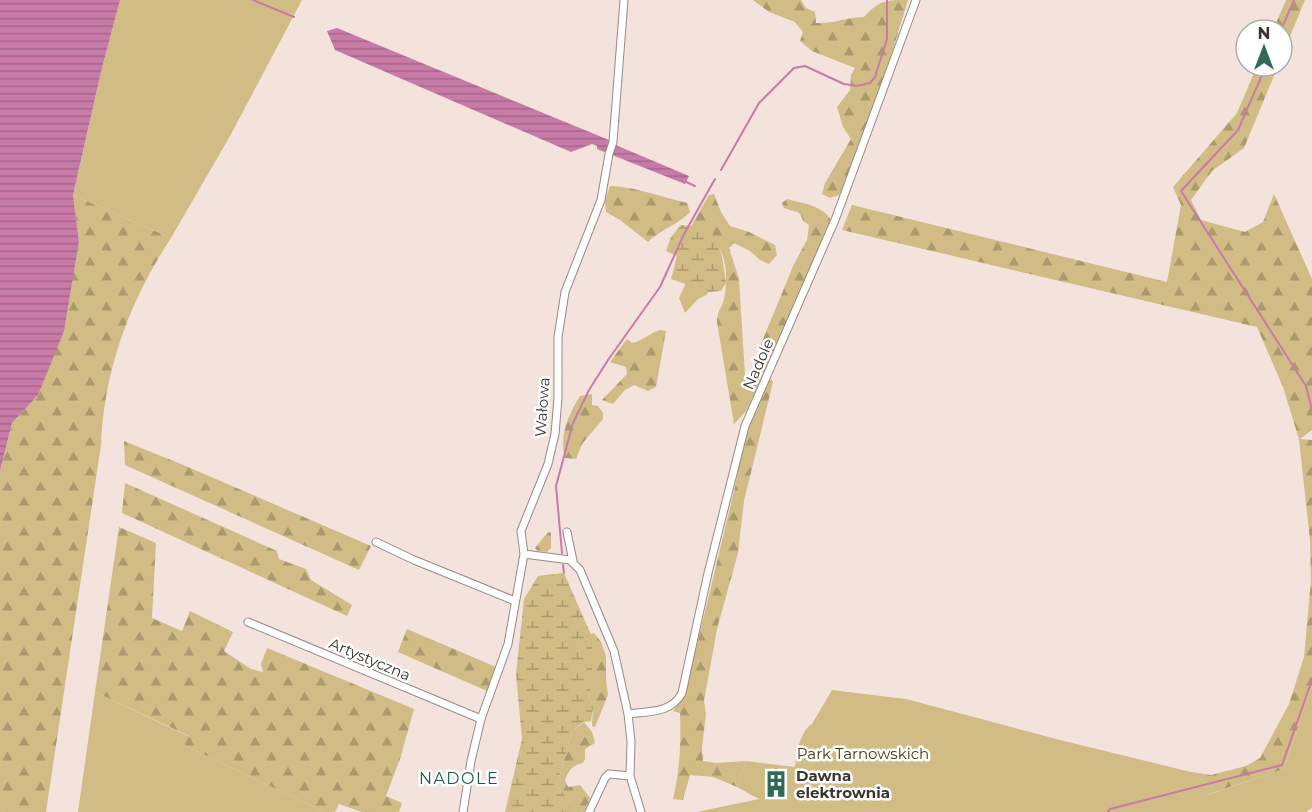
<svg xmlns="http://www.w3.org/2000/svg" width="1312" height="812" font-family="Montserrat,sans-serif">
<defs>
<pattern id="forest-firs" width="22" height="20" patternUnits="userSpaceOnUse" patternTransform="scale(1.5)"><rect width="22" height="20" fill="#d1bc86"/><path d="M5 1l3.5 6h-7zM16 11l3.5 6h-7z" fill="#ab9a6e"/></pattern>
<pattern id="wetland-marsh" width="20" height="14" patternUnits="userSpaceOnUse" patternTransform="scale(1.5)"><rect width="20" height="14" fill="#d1bc86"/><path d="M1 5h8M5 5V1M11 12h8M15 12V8" fill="none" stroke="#ab9a6e"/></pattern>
<pattern id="water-rules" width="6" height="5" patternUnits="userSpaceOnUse" patternTransform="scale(1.5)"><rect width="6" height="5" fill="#c97ba7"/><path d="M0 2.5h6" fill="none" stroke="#a46689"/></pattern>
</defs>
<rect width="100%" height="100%" fill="#f4e2dd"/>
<!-- green -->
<path fill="#d1bc86" d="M120,0H302L230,136L171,238L73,195L101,72Z
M686,283L707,291L708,294L698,299L685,313L679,298Z
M1312,685V808L1306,812H697L759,799L737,787L746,761L795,767C796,754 800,731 812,724L832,690L906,699L1060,740L1191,772L1207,795L1284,769Z
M95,692L190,737L184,745L324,812H78Z"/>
<!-- forest -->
<path fill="url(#forest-firs)" d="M753,0H801L806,8L815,12L816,23C833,24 847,17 864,17C880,0 885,0 908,0L883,82L846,185L839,195L830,198L822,194L825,183L851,139L843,127L837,107L850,90L851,75L855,68L812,51L800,41L803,32L795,22L769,12Z
M1286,0H1305L1282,56V30H1273Z
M1257,66H1278L1244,148L1212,171L1191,200L1201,220L1245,232L1263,222L1274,194L1312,279V430L1300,439L1312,440V685L1284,769L1206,795L1191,772L1211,775L1246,766L1260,758L1289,704L1304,657L1311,580L1310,540L1299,439L1283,387L1257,327L842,230L852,205L1167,282L1181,205L1173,187L1237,113Z
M610,186C637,187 661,197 687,203L690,212C678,225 661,229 648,242L620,220L606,212L605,201Z
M714,194L721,212L730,226L749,232L775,245L777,255L769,264L760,260L750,251L734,243L729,248L739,279L746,391L761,344L794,264L807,240L809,225L803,221L800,213L784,208L782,203L787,199C802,203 825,206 832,222L747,410L734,424L717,322C717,311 722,308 724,299C727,285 728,260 718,247C712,239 699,233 691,226L709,195Z
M73,195L171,238C130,300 104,370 101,445L46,812H0V471L12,423L38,395L79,241Z
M660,330L666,331L656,387L648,391L634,385L625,390L613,404L602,400L627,374L626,367L610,362L627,339L632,343C643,341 649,333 660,330Z
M771,379L773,382L744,501L738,553L717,629L704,701L706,714L702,747L703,761L716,763L746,761L737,787L713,777L690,775L683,800L673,799C680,769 681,744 680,713L673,711L683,697L689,678L735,487L744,438L768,382Z
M592,394V405L598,406L603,413V419L582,444L576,459L565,458C559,436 568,415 580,396Z
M124,441L181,464L371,546L359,570L125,465Z
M125,483L277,551L279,559L306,569L311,580L352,605L347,616L122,513Z
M119,527L156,543L152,618L182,631L190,611L233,632L224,651L251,669L263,672L261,664L267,648L414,709L400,759L386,796L402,803L399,812H362L339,804L335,812H324L184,745L189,736L95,692Z
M548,532L551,533V548L547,552L538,551L535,548Z
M407,629L496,667L487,691L398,652Z
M594,633L601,642L606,656V680L608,695L595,727L592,726L593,708L589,696L592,684L591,634Z
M584,722L592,732L595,743L585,749V759L583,763C573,765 569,770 565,780L568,787L580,785L590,798L584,812H577L557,785L572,731Z"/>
<!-- wetland -->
<path fill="url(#wetland-marsh)" d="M681,225C687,226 695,225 701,227C722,235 723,264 726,283L721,291L709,292L671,279L677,256L666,251L671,237Z
M564,573L592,637V684L589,696L593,708L591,721L583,722L572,731L557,785L577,812H505L522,739L516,674L524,599L538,576Z"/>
<!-- water -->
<path fill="url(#water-rules)" d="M0,0H120L101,72L73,195L79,241L64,331L38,395L12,423L0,471Z
M337,28L609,140L618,146L689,176L685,184L597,149V146L592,144L571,152L335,50L327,31Z"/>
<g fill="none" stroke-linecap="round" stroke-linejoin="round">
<!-- stream -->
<path stroke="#c97ba7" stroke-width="2" d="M253,0L294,17
M1281,30L1294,0
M1266,66L1238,130L1181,191L1306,386L1312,410
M721,170L759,103L794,68L805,66L844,84L857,86L870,83L875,77L887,39V0
M684,181L695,186
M562,553L556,486L573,423L589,390L608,360L660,287L684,234L715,179
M563,565L564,573
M1108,812L1110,809L1282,765L1312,680"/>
<defs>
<path id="minor" d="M567,532L573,561
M376,542L414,560L515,601
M524,554L570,560L580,570L614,651L628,714L631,741L630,776L641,812
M248,622L481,719
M628,714C648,711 671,714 682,693L708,573L745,426L835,220L916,0
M463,812L471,761L481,719L508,644L524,554L521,531L548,464L555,434L558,398V337L565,292L601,200L609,154L613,142L624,0
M589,812L605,778L609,774L630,776"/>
</defs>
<!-- minor casing -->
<use href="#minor" stroke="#998984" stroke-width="9"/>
<!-- minor -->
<use href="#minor" stroke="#fff" stroke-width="7"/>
</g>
<!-- icons -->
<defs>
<symbol id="building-bare" viewBox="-9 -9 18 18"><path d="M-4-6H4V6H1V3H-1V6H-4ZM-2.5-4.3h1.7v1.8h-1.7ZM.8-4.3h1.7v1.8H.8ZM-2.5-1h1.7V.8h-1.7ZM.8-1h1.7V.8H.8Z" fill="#2f6a54" stroke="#fff" stroke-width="2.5" paint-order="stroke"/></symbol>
</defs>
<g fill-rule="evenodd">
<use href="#building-bare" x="757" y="765" width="38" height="38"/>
</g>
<g text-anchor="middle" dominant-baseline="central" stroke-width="5" stroke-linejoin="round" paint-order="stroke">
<!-- street labels -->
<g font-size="15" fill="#3b3432" stroke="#fff">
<text transform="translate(758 364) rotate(-66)">Nadole</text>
<text transform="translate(542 407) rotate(-86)">Wałowa</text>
<text transform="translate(370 659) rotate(23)">Artystyczna</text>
</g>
<!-- park labels -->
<g font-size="15" fill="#473914" stroke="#fff">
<text x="863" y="753">Park Tarnowskich</text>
</g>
<!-- poi labels -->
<g font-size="15" font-weight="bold" fill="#3b3432" stroke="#fff" text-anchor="start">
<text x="796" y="775">Dawna<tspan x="796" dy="17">elektrownia</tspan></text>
</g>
<!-- neighbourhood labels -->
<g font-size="16" letter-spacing="1.5" fill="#165e46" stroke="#fff">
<text x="459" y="778">NADOLE</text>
</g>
</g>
<!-- north arrow -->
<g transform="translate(1264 48)"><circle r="28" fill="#ffffff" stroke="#b1aead" stroke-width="1.5"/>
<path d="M0-4.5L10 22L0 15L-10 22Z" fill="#2f6a54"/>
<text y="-9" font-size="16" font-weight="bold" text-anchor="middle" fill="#3b3432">N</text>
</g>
</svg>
